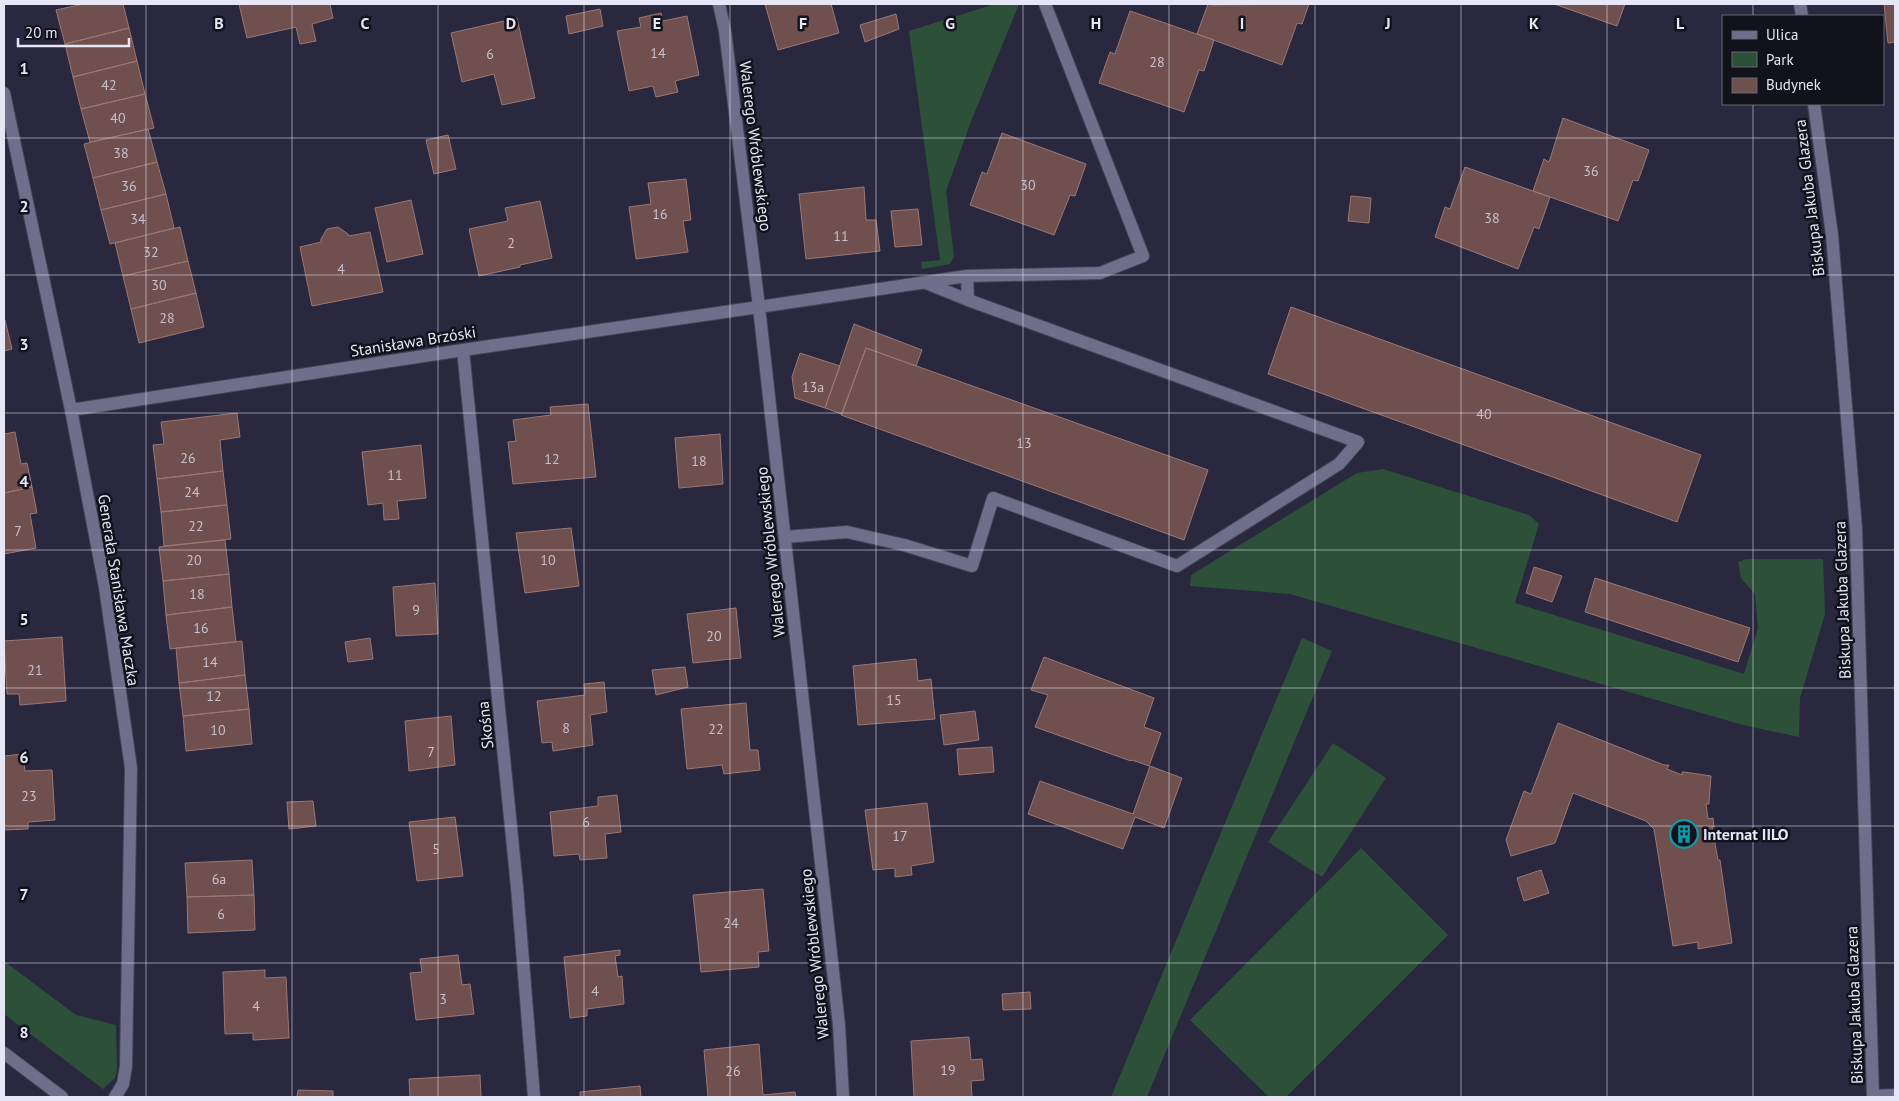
<svg xmlns="http://www.w3.org/2000/svg" width="1899" height="1101" font-family="'PT Sans',sans-serif">
<rect width="100%" height="100%" fill="#29283f"/>
<!-- green -->
<path fill="#2c5138" d="M995,4H1019L970,124L946,191L954,257L950,264L922,269L921,262L940,260L909,31Z
M1383,469L1529,515L1539,524L1515,603L1744,674L1758,628L1755,594L1741,578L1738,562L1746,559H1823L1825,614L1800,698L1799,737L1743,725L1290,594L1190,586L1191,575L1357,473Z
M1302,638L1332,651L1147,1097H1111Z
M1333,743L1386,778L1322,877L1268,842Z
M1361,848L1448,935L1286,1097H1269L1190,1020Z
M4,961L76,1015L116,1025L117,1071L115,1078L103,1089L4,1014Z"/>
<!-- building -->
<path fill="#6f504e" stroke="#9a7875" d="M83,4H123L129,28L65,44L56,10Z
M239,4H330L333,18L312,24L316,41L300,44L296,27L247,38Z
M765,4H831L839,33L778,50Z
M1208,4L1213,5L1309,4L1302,24L1297,23L1282,65L1197,34Z
M1554,4H1625L1617,26Z
M1884,4H1895V42L1888,43Z
M600,9L603,26L569,34L566,16Z
M1130,11L1214,40L1204,71L1199,70L1184,112L1099,83L1110,52L1115,54Z
M661,13L663,21L687,16L699,75L675,81L678,92L656,97L653,86L629,91L617,31L641,27L639,18Z
M896,14L899,29L865,42L860,25Z
M517,18L535,98L502,105L494,74L462,82L451,33Z
M129,28L137,61L73,77L65,44Z
M137,61L145,94L81,109L73,77Z
M145,94L154,128L90,142L81,109Z
M1563,118L1649,150L1638,181L1633,180L1618,221L1533,191L1544,159L1549,162Z
M148,129L157,162L93,178L84,144Z
M1002,133L1086,164L1075,196L1070,195L1054,235L970,205L982,172L987,174Z
M448,135L456,169L434,174L426,140Z
M157,162L166,194L101,210L93,178Z
M1465,167L1550,197L1539,229L1534,227L1518,269L1435,237L1445,207L1450,209Z
M686,179L691,220L683,221L688,252L636,259L629,207L651,204L648,183Z
M864,187L866,220H876L880,251L806,259L799,194Z
M166,194L174,228L110,244L101,210Z
M1351,196L1371,198L1369,223L1348,221Z
M411,200L423,254L387,262L375,208Z
M540,201L552,258L520,265V267L479,276L469,229L508,221L505,208Z
M918,209L922,245L895,247L891,211Z
M180,227L188,261L123,276L115,243Z
M338,227L348,234L349,236L370,232L383,292L312,306L300,247L321,242V239L327,229Z
M188,261L196,293L131,309L123,276Z
M196,293L204,327L139,343L131,309Z
M1291,307L1701,455L1677,522L1268,374Z
M5,320L12,349L4,351V321Z
M854,324L922,350L916,366L866,348L842,414L825,408Z
M866,348L1208,470L1184,540L841,415Z
M800,353L840,366L825,408L795,398L792,377Z
M588,404L596,477L513,484L508,442L516,441L513,420L551,415L550,407Z
M237,413L240,437L220,440L223,471L157,479L153,445L164,444L161,422Z
M15,432L21,464L27,463L32,487L4,493V434Z
M720,434L723,484L679,488L675,438Z
M421,445L426,498L397,501L399,519L384,520L383,503L368,505L362,452Z
M223,471L227,505L161,512L157,479Z
M32,487L37,513L30,514L36,548L4,554V493Z
M227,505L231,539L164,546L161,512Z
M571,528L579,586L525,593L516,533Z
M225,540L229,574L163,581L159,547Z
M1534,567L1562,576L1552,602L1526,593Z
M229,574L232,607L166,615L163,581Z
M1595,578L1750,628L1738,662L1585,612Z
M435,583L438,634L396,636L393,587Z
M232,607L236,642L170,649L166,615Z
M736,608L741,658L693,663L687,614Z
M62,637L66,701L20,705L19,694H7L4,641Z
M370,638L373,659L348,662L345,642Z
M242,641L245,675L179,683L176,648Z
M1044,657L1154,698L1144,727L1161,733L1149,766L1132,760L1131,761L1035,727L1048,695L1031,690Z
M916,659L918,681L931,679L935,719L858,725L853,666Z
M685,667L688,687L656,695L652,670Z
M245,675L249,709L183,716L179,683Z
M604,682L607,712L590,715L593,745L553,751L552,742L542,743L537,701L585,695L584,684Z
M746,703L750,750H758L760,770L724,774L722,765L687,769L681,709Z
M249,709L252,744L186,751L183,716Z
M975,711L979,740L944,745L940,715Z
M451,716L455,765L409,771L405,721Z
M1558,723L1664,765H1669L1667,769L1682,775V772H1684L1711,776L1709,802V804H1706L1708,819L1713,818L1714,827H1712L1718,860H1720L1732,943L1698,949V942L1673,946L1654,829L1646,821L1573,793L1555,843L1511,856L1506,840L1524,791L1531,794Z
M992,747L994,772L959,775L957,749Z
M23,754L25,771L52,770L55,820L28,822V829L4,830V756Z
M1150,766L1182,778L1164,828L1135,817L1123,849L1028,814L1040,781L1133,814Z
M617,795L621,832L605,834L607,858L580,860L579,854L554,856L550,812L598,806V797Z
M313,801L316,826L289,829L287,802Z
M927,803L934,862L911,866L912,875L895,877V868L873,870L865,810Z
M455,817L463,876L417,881L409,822Z
M252,860L254,895L187,897L185,863Z
M1541,870L1549,893L1524,901L1517,878Z
M763,889L769,951L758,952L759,967L701,972L693,895Z
M254,895L255,930L188,933L187,897Z
M620,950V955L615,956L618,977L622,976L624,1004L587,1009V1016L570,1018L564,957Z
M458,955L462,985L470,984L474,1014L416,1020L410,973L422,972L420,959Z
M265,970V978L286,977L289,1038L253,1040V1033L225,1034L223,972Z
M1030,992L1031,1009L1003,1010L1002,994Z
M969,1037L971,1060L982,1059L984,1080L971,1081L972,1097H914L911,1041Z
M759,1044L763,1095L795,1092L796,1097H708L704,1050Z
M480,1075L481,1097H410L409,1079Z
M640,1086L641,1097H580V1092Z
M298,1090L333,1091V1097H297Z"/>
<g fill="none" stroke-linecap="round" stroke-linejoin="round">
<defs>
<path id="service" d="M926,283L968,300
M759,307L967,276L1100,273L1143,256L1045,4
M785,537L847,532L904,545L972,566L993,498L1177,566L1339,464L1358,442L968,300L967,276
M1873,1096L1895,1095"/>
<path id="minor" d="M719,4L725,31L759,307L839,1025L843,1097
M4,93L71,410L105,587L131,768L126,1066L123,1084L115,1097
M463,350L517,887L534,1097
M71,410L463,350L759,307"/>
<path id="tertiary" d="M1800,4L1802,16
M1814,104L1832,235L1856,529L1873,1097
M4,1053L62,1097"/>
</defs>
<!-- service casing -->
<use href="#service" stroke="#454357" stroke-width="14"/>
<!-- minor casing -->
<use href="#minor" stroke="#454357" stroke-width="14"/>
<!-- tertiary casing -->
<use href="#tertiary" stroke="#454357" stroke-width="14"/>
<!-- service -->
<use href="#service" stroke="#706f8b" stroke-width="12"/>
<!-- minor -->
<use href="#minor" stroke="#706f8b" stroke-width="12"/>
<!-- tertiary -->
<use href="#tertiary" stroke="#706f8b" stroke-width="12"/>
</g>
<!-- grid -->
<path fill="none" stroke="#e6e6f6" stroke-width="1" stroke-opacity="0.55" d="M146,4V1097M292,4V1097M438,4V1097M584,4V1097M730,4V1097M876,4V1097M1023,4V1097M1169,4V1097M1315,4V1097M1461,4V1097M1607,4V1097M1753,4V16M1753,104V1097M4,138H1895M4,275H1895M4,413H1895M4,550H1895M4,688H1895M4,826H1895M4,963H1895"/>
<!-- icons -->
<defs>
<symbol id="building-ring" viewBox="-11 -11 22 22"><circle r="9.5" fill="#12121c" stroke="#0f9aa8" stroke-width="1.5"/><path d="M-4-6H4V6H1V3H-1V6H-4ZM-2.5-4.3h1.7v1.8h-1.7ZM.8-4.3h1.7v1.8H.8ZM-2.5-1h1.7V.8h-1.7ZM.8-1h1.7V.8H.8Z" fill="#0f9aa8"/></symbol>
</defs>
<g fill-rule="evenodd">
<use href="#building-ring" x="1668" y="818" width="32" height="32"/>
</g>
<g text-anchor="middle" dominant-baseline="central" stroke-width="5" stroke-linejoin="round" paint-order="stroke">
<!-- number labels -->
<g font-size="14" fill="#c8c0cc">
<text x="658" y="53">14</text>
<text x="490" y="54">6</text>
<text x="1157" y="62">28</text>
<text x="109" y="85">42</text>
<text x="118" y="118">40</text>
<text x="121" y="153">38</text>
<text x="1591" y="171">36</text>
<text x="1028" y="185">30</text>
<text x="129" y="186">36</text>
<text x="660" y="214">16</text>
<text x="1492" y="218">38</text>
<text x="138" y="219">34</text>
<text x="841" y="236">11</text>
<text x="511" y="243">2</text>
<text x="151" y="252">32</text>
<text x="341" y="269">4</text>
<text x="159" y="285">30</text>
<text x="167" y="318">28</text>
<text x="813" y="387">13a</text>
<text x="1484" y="414">40</text>
<text x="1024" y="443">13</text>
<text x="188" y="458">26</text>
<text x="552" y="459">12</text>
<text x="699" y="461">18</text>
<text x="395" y="475">11</text>
<text x="192" y="492">24</text>
<text x="196" y="526">22</text>
<text x="18" y="531">7</text>
<text x="194" y="560">20</text>
<text x="548" y="560">10</text>
<text x="197" y="594">18</text>
<text x="416" y="610">9</text>
<text x="201" y="628">16</text>
<text x="714" y="636">20</text>
<text x="210" y="662">14</text>
<text x="35" y="670">21</text>
<text x="214" y="696">12</text>
<text x="894" y="700">15</text>
<text x="566" y="728">8</text>
<text x="716" y="729">22</text>
<text x="218" y="730">10</text>
<text x="431" y="752">7</text>
<text x="29" y="796">23</text>
<text x="586" y="822">6</text>
<text x="900" y="836">17</text>
<text x="436" y="849">5</text>
<text x="219" y="879">6a</text>
<text x="221" y="914">6</text>
<text x="731" y="923">24</text>
<text x="595" y="991">4</text>
<text x="443" y="999">3</text>
<text x="256" y="1006">4</text>
<text x="948" y="1070">19</text>
<text x="733" y="1071">26</text>
</g>
<!-- street labels -->
<g font-size="16" fill="#e6e6f6" stroke="#12121c">
<text transform="translate(756 146) rotate(83)">Walerego Wróblewskiego</text>
<text transform="translate(1809 198) rotate(-97)">Biskupa Jakuba Glazera</text>
<text transform="translate(413 341) rotate(-9)">Stanisława Brzóski</text>
<text transform="translate(770 552) rotate(-96)">Walerego Wróblewskiego</text>
<text transform="translate(119 590) rotate(81)">Generała Stanisława Maczka</text>
<text transform="translate(1842 600) rotate(-92)">Biskupa Jakuba Glazera</text>
<text transform="translate(485 725) rotate(-96)">Skośna</text>
<text transform="translate(814 954) rotate(-96)">Walerego Wróblewskiego</text>
<text transform="translate(1854 1005) rotate(-92)">Biskupa Jakuba Glazera</text>
</g>
<!-- poi labels -->
<g font-size="16" font-weight="bold" fill="#e6e6f6" stroke="#12121c" text-anchor="start">
<text x="1703" y="834">Internat IILO</text>
</g>
</g>
<g font-size="16" text-anchor="middle" font-weight="bold" fill="#e6e6f6" stroke="#12121c" stroke-width="5" stroke-linejoin="round" paint-order="stroke">
<text x="219" y="29">B</text>
<text x="365" y="29">C</text>
<text x="511" y="29">D</text>
<text x="657" y="29">E</text>
<text x="803" y="29">F</text>
<text x="950" y="29">G</text>
<text x="1096" y="29">H</text>
<text x="1242" y="29">I</text>
<text x="1388" y="29">J</text>
<text x="1534" y="29">K</text>
<text x="1680" y="29">L</text>
<text x="24" y="74">1</text>
<text x="24" y="212">2</text>
<text x="24" y="350">3</text>
<text x="24" y="487">4</text>
<text x="24" y="625">5</text>
<text x="24" y="763">6</text>
<text x="24" y="900">7</text>
<text x="24" y="1038">8</text>
</g>
<!-- border -->
<rect width="1899" height="1101" fill="none" stroke="#e6e6f6" stroke-width="10"/>
<!-- legend -->
<rect x="1722" y="15" width="162" height="90" fill="#12121c" stroke="#676773"/>
<rect x="1732" y="31" width="25" height="8" fill="#706f8b" stroke="#676773"/>
<text x="1766" y="40" font-size="15" fill="#e6e6f6">Ulica</text>
<rect x="1732" y="52" width="25" height="15" fill="#2c5138" stroke="#676773"/>
<text x="1766" y="65" font-size="15" fill="#e6e6f6">Park</text>
<rect x="1732" y="78" width="25" height="15" fill="#6f504e" stroke="#676773"/>
<text x="1766" y="90" font-size="15" fill="#e6e6f6">Budynek</text>
<!-- scale -->
<path d="M18 38v8h111v-8" fill="none" stroke="#e6e6f6" stroke-width="2.5"/>
<text x="25" y="38" font-size="15" fill="#e6e6f6" stroke="#12121c" stroke-width="4" paint-order="stroke">20 m</text>
</svg>
